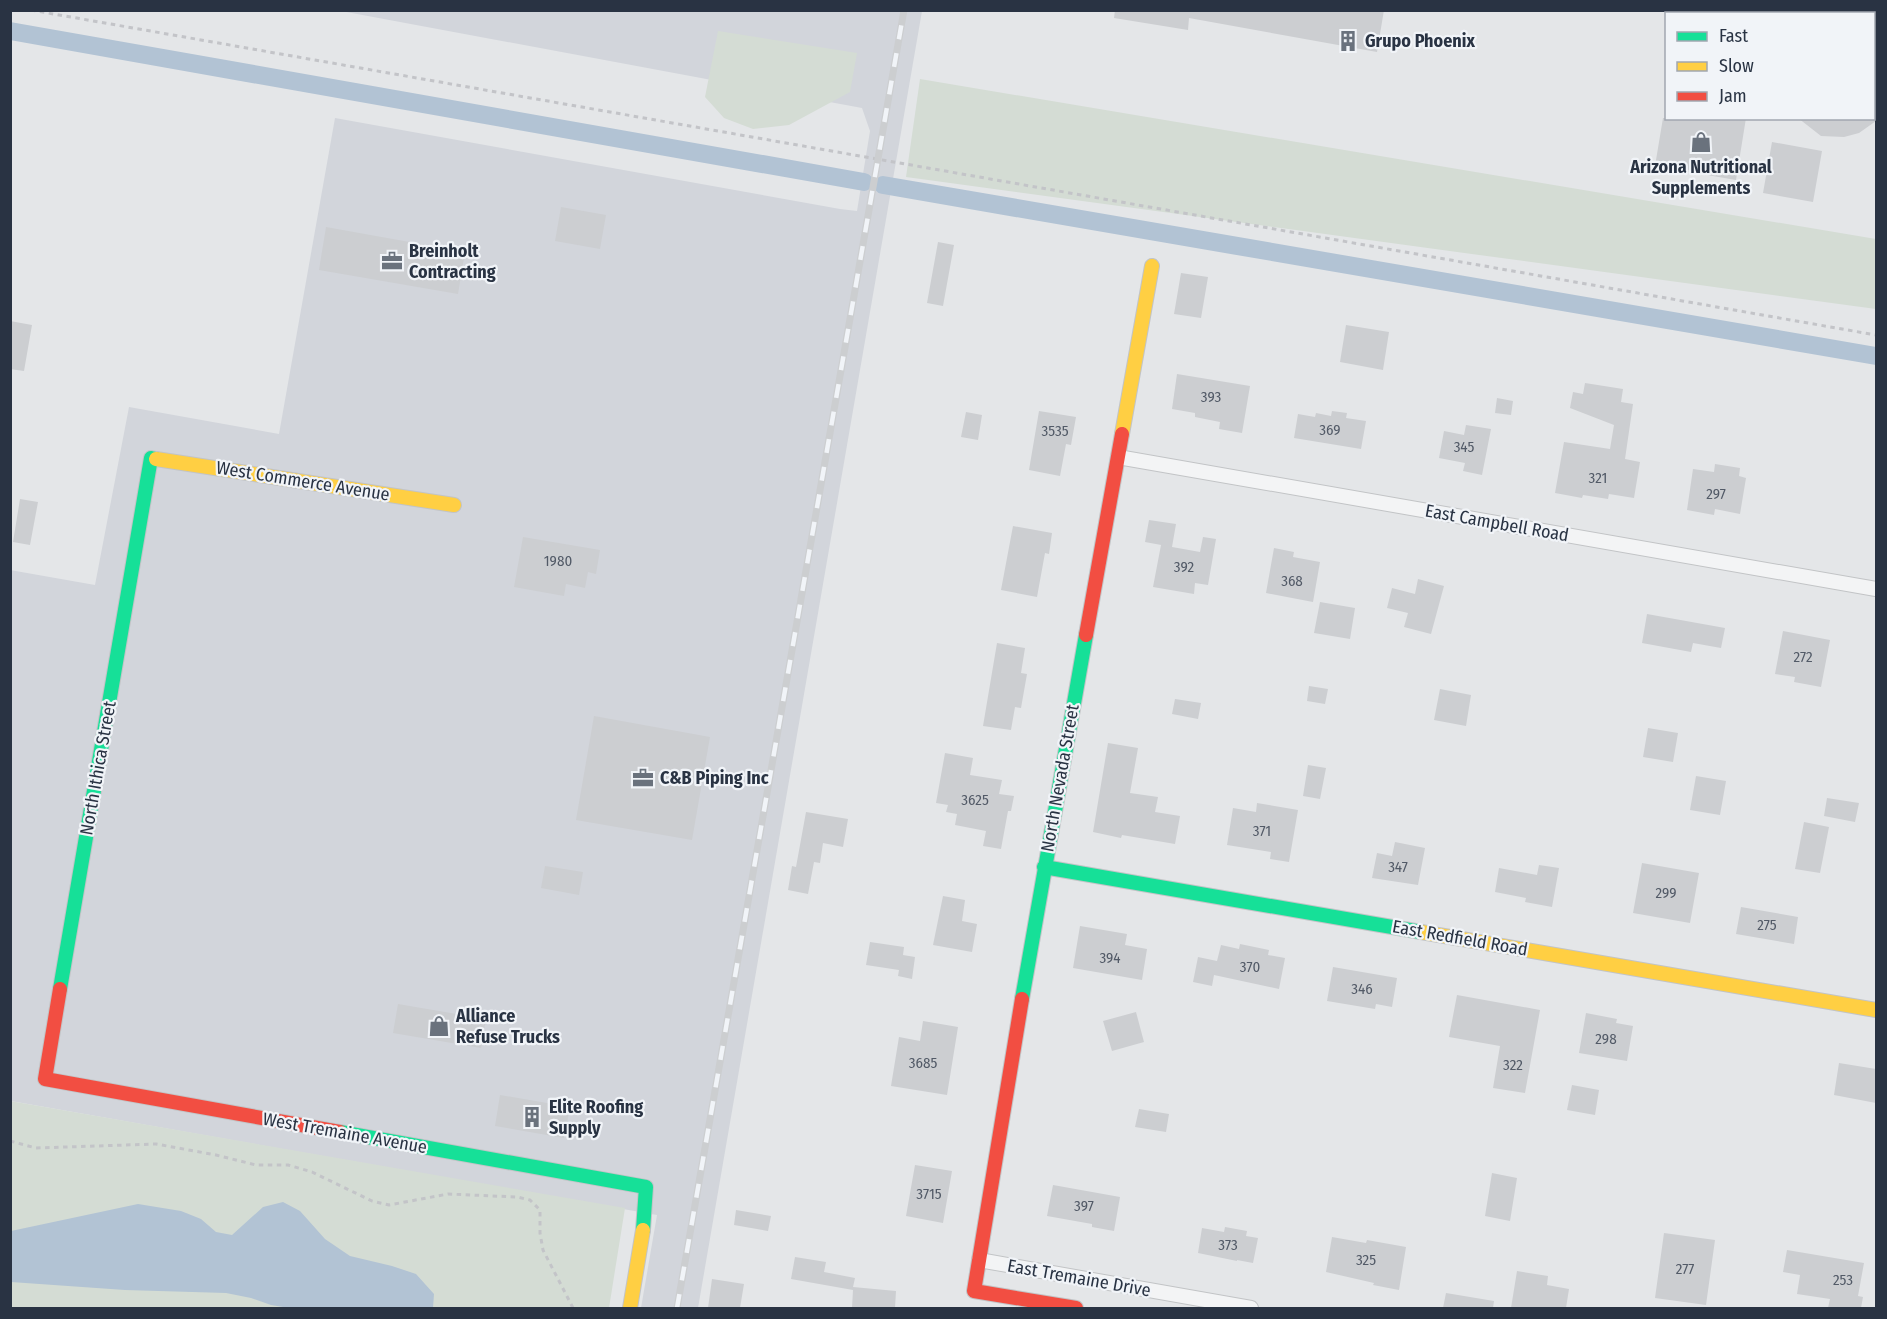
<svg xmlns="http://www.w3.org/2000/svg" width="1887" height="1319" font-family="'Fira Sans Condensed',sans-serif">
<rect width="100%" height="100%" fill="#e4e6e8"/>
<!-- built -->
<path fill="#d2d5db" d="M341,11H922L698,1308H641L657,1215L11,1101L10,570L95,585L129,407L279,434L335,118L840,209L857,211L870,131L862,108Z"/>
<!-- green -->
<path fill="#d4dcd4" d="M718,31L857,53L850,92L789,125L753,129L724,118L705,97Z
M920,79L1876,239V309L906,177Z
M10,1101L625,1208L609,1308H11Z"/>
<!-- water -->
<path fill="#b2c3d4" d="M283,1202L300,1211L325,1239L350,1256L392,1266L416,1274L434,1294L433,1308H289L271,1305L251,1298L226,1293L125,1290L11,1282V1231L138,1204L181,1211L201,1219L216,1232L232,1235L263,1207Z"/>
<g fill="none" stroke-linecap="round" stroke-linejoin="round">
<!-- canal -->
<path stroke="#b2c3d4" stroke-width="18" d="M10,31L864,182
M883,185L1876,356"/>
</g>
<!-- building -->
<path fill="#ccced1" d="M1115,10H1384L1377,52L1189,18L1188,30L1114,18Z
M1663,118H1746L1736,180L1655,166Z
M1798,118H1876V121L1859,133L1844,137L1821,136Z
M1772,142L1822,151L1813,202L1763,193Z
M561,207L606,215L600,249L555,241Z
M326,227L465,252L458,294L319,270Z
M938,242L954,245L943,306L927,303Z
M1181,273L1208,277L1201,318L1174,314Z
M10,321L32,325L24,371L10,369Z
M1346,325L1389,332L1383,370L1340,362Z
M1177,374L1250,386L1242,433L1219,429L1220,422L1195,417V413L1172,409Z
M1585,383L1623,389L1621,402L1633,404L1625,459L1640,462L1634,498L1609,494L1608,499L1583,495L1582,498L1555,493L1564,442L1610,449L1614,425L1570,408L1573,392L1583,394Z
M1497,398L1513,401L1511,415L1495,413Z
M1039,411L1076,417L1071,445L1066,444L1060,476L1029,470Z
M1332,411L1347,413L1346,418L1366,421L1361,449L1294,438L1298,414L1315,417L1316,413L1331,416Z
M966,412L982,415L978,440L961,437Z
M1466,425L1491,429L1482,475L1463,471L1465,463L1439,458L1444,431L1464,435Z
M1715,464L1740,468L1739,476L1746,478L1740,514L1715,509L1714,515L1687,510L1693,469L1714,472Z
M20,499L38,502L30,545L13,542Z
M1149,520L1176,524L1172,547L1145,542Z
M1013,526L1052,533L1049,554L1045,553L1037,597L1001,590Z
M523,537L600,550L596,574L588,572L585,588L566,584L564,596L514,587Z
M1203,537L1216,539L1208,585L1195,583L1194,594L1153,587L1161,545L1200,552Z
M1274,548L1294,552L1293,557L1320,562L1313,602L1266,593Z
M1418,579L1444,586L1431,634L1404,627L1408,613L1387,608L1392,588L1415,594Z
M1320,602L1355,608L1350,639L1314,633Z
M1647,614L1725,628L1721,648L1693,643L1691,652L1642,643Z
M1783,631L1830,640L1821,687L1794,682L1795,677L1775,674Z
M997,643L1025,648L1021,673L1027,674L1021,708L1015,707L1011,730L983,726Z
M1309,686L1328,689L1325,704L1307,701Z
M1440,689L1471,695L1466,726L1434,720Z
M1175,699L1201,703L1198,719L1172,714Z
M594,716L710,737L692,840L576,820Z
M1648,728L1678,733L1673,762L1643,757Z
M1108,743L1138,748L1130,793L1158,797L1155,812L1180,816L1175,844L1122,835L1121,838L1093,832Z
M945,753L973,758L970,775L1002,780L999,794L1014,796L1011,811H1008L1001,849L983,846L986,831L955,825L957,814L946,812L948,805L936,803Z
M1308,765L1326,768L1320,799L1303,796Z
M1696,776L1726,781L1720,815L1690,810Z
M1827,798L1859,803L1855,822L1824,816Z
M1257,803L1298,810L1289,862L1270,859L1271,852L1227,845L1233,808L1256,812Z
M806,812L848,819L843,847L823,843L820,863L814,862L808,894L788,890L792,866L796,867Z
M1804,822L1829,827L1820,873L1795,869Z
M1395,842L1425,848L1418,885L1372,878L1377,853L1392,856Z
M1642,863L1699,873L1690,923L1633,913Z
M1539,865L1559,868L1552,907L1525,902L1526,898L1495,892L1499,868L1537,875Z
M545,866L583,872L579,895L541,888Z
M943,896L965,900L962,921L977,924L972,952L933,945Z
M1741,907L1798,917L1794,944L1736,934Z
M1080,926L1127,934L1125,945L1147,949L1142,980L1073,968Z
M870,942L904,947L903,955L915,957L912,979L898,976L899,970L866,965Z
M1240,944L1269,950L1268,955L1285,958L1279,989L1214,975L1212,986L1193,982L1198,957L1217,961L1221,945L1239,949Z
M1333,967L1397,978L1392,1007L1376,1004L1375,1009L1327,1001Z
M1457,995L1540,1010L1525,1093L1493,1088L1500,1046L1449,1037Z
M398,1004L486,1019L481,1048L393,1033Z
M1136,1012L1144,1042L1112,1051L1103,1021Z
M1586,1013L1617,1019L1616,1023L1633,1026L1627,1061L1579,1053Z
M923,1021L958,1027L947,1095L891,1086L899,1037L920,1041Z
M1839,1063L1876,1069V1103L1834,1095Z
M1572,1085L1599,1090L1595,1115L1567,1110Z
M500,1095L570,1107L564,1138L495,1126Z
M1139,1109L1169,1114L1166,1132L1135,1127Z
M915,1165L952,1171L943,1223L906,1216Z
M1492,1173L1517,1178L1510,1221L1485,1216Z
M1053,1185L1120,1197L1114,1231L1092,1227V1224L1047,1216Z
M736,1210L771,1216L768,1231L734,1225Z
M1225,1227L1247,1231L1246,1236L1258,1238L1253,1263L1237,1260V1261L1198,1253L1202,1228L1224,1232Z
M1664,1233L1715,1240L1706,1305L1655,1298Z
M1332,1237L1366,1243L1367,1240L1406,1247L1399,1290L1373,1285L1374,1283L1326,1272Z
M1787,1250L1864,1263L1858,1296L1863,1297L1861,1308H1828L1830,1299L1797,1294L1800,1275L1783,1272Z
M795,1257L826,1262L824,1272L855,1278L853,1287L896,1291L895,1308H852L853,1290L791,1279Z
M1517,1271L1548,1276L1547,1285L1569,1289L1566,1308H1511Z
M712,1279L744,1284L740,1308H708Z
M1446,1293L1494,1301L1493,1308H1443Z"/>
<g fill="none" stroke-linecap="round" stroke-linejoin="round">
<defs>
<path id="street" d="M1118,457L1876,589
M979,1260L1251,1308"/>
<path id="fast" d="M1044,867L1421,932
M60,989L151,458L156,459
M1022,999L1086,635
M340,1132L646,1187L643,1230"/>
<path id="slow" d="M1122,434L1152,266
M156,459L454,505
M1421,932L1876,1010
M630,1308L643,1230"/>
<path id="jam" d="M1086,635L1122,434
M60,989L45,1079L340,1132
M1022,999L974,1291L1076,1308"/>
</defs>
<!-- street casing -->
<use href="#street" stroke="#c2c4c6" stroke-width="16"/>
<!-- fast casing -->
<use href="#fast" stroke="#c2c4c6" stroke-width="16"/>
<!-- slow casing -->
<use href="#slow" stroke="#c2c4c6" stroke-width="16"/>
<!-- jam casing -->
<use href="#jam" stroke="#c2c4c6" stroke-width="16"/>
<!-- path -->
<path stroke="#c3c4c8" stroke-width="3" stroke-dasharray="4.5 4.5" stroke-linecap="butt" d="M31,10L1876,335
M10,1141L36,1148L156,1144L216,1155L256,1165H288L312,1172L372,1201L389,1205L448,1194L517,1197L530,1200L540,1210V1233L543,1250L573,1308"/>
<!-- street -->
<use href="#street" stroke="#f3f4f5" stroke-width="14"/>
<!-- fast -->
<use href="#fast" stroke="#16e098" stroke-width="14"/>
<!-- slow -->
<use href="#slow" stroke="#ffcf43" stroke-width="14"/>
<!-- jam -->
<use href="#jam" stroke="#f24e42" stroke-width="14"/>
<defs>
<path id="rail" d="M677,1308L904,10"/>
</defs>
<!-- rail casing -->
<use href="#rail" stroke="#ccced0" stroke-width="7"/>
<!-- rail -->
<use href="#rail" stroke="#f1f4f8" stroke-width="4.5" stroke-dasharray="14" stroke-linecap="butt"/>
</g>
<!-- icons -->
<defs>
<symbol id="building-bare" viewBox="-9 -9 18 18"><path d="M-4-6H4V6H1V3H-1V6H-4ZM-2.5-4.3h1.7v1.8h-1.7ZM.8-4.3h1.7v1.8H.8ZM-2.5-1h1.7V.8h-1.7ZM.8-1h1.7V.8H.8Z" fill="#6a727d" stroke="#f1f4f8" stroke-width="2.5" paint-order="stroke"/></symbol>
<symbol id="shop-bare" viewBox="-9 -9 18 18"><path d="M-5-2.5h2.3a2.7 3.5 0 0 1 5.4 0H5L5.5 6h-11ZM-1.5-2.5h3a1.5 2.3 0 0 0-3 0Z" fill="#6a727d" stroke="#f1f4f8" stroke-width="2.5" paint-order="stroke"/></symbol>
<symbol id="office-bare" viewBox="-9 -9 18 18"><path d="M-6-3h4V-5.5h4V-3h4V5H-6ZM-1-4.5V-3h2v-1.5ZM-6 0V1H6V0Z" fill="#6a727d" stroke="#f1f4f8" stroke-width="2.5" paint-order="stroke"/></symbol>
</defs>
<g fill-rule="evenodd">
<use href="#building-bare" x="1333" y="26" width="30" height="30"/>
<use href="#shop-bare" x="1686" y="127" width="30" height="30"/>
<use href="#office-bare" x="377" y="246" width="30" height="30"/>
<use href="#office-bare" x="628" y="763" width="30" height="30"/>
<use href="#shop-bare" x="424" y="1011" width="30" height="30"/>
<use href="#building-bare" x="517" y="1102" width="30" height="30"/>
</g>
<g text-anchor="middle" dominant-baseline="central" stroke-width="4.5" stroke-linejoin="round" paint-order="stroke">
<!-- number labels -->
<g font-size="15" fill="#525a67">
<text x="1211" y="397">393</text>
<text x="1330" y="430">369</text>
<text x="1055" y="431">3535</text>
<text x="1464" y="447">345</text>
<text x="1598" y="478">321</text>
<text x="1716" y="494">297</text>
<text x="558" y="561">1980</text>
<text x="1184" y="567">392</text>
<text x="1292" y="581">368</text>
<text x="1803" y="657">272</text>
<text x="975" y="800">3625</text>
<text x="1262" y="831">371</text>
<text x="1398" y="867">347</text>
<text x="1666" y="893">299</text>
<text x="1767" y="925">275</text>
<text x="1110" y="958">394</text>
<text x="1250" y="967">370</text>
<text x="1362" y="989">346</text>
<text x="1606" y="1039">298</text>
<text x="923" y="1063">3685</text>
<text x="1513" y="1065">322</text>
<text x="929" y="1194">3715</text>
<text x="1084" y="1206">397</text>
<text x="1228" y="1245">373</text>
<text x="1366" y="1260">325</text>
<text x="1685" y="1269">277</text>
<text x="1843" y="1280">253</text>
</g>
<!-- poi labels -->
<g font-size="18" font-weight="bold" fill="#293343" stroke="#f1f4f8" text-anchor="start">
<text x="1365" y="41">Grupo Phoenix</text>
<text x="1701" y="167" text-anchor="middle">Arizona Nutritional<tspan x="1701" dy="21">Supplements</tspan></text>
<text x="409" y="251">Breinholt<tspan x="409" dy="21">Contracting</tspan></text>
<text x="660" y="778">C&amp;B Piping Inc</text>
<text x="456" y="1016">Alliance<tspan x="456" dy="21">Refuse Trucks</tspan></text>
<text x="549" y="1107">Elite Roofing<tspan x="549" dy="21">Supply</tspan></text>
</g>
<!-- street labels -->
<g font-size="18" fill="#293343" stroke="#f1f4f8">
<text transform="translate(303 481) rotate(9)">West Commerce Avenue</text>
<text transform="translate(1497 523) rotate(10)">East Campbell Road</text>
<text transform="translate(98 768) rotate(-80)">North Ithica Street</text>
<text transform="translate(1060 778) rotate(-80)">North Nevada Street</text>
<text transform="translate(1460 938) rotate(10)">East Redfield Road</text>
<text transform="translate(345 1133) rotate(10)">West Tremaine Avenue</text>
<text transform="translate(1079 1278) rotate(10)">East Tremaine Drive</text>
</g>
</g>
<!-- border -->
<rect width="1887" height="1319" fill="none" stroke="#293343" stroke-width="24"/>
<!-- legend -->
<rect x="1665" y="12" width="210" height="108" fill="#f1f4f8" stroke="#a1a7b0" stroke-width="1.5"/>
<rect x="1677" y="32" width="30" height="9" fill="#16e098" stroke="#a1a7b0" stroke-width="1.5"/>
<text x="1719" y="42" font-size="18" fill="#293343">Fast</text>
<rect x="1677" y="62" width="30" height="9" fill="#ffcf43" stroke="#a1a7b0" stroke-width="1.5"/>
<text x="1719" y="72" font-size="18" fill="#293343">Slow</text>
<rect x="1677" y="92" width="30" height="9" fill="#f24e42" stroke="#a1a7b0" stroke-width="1.5"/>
<text x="1719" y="102" font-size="18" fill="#293343">Jam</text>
</svg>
